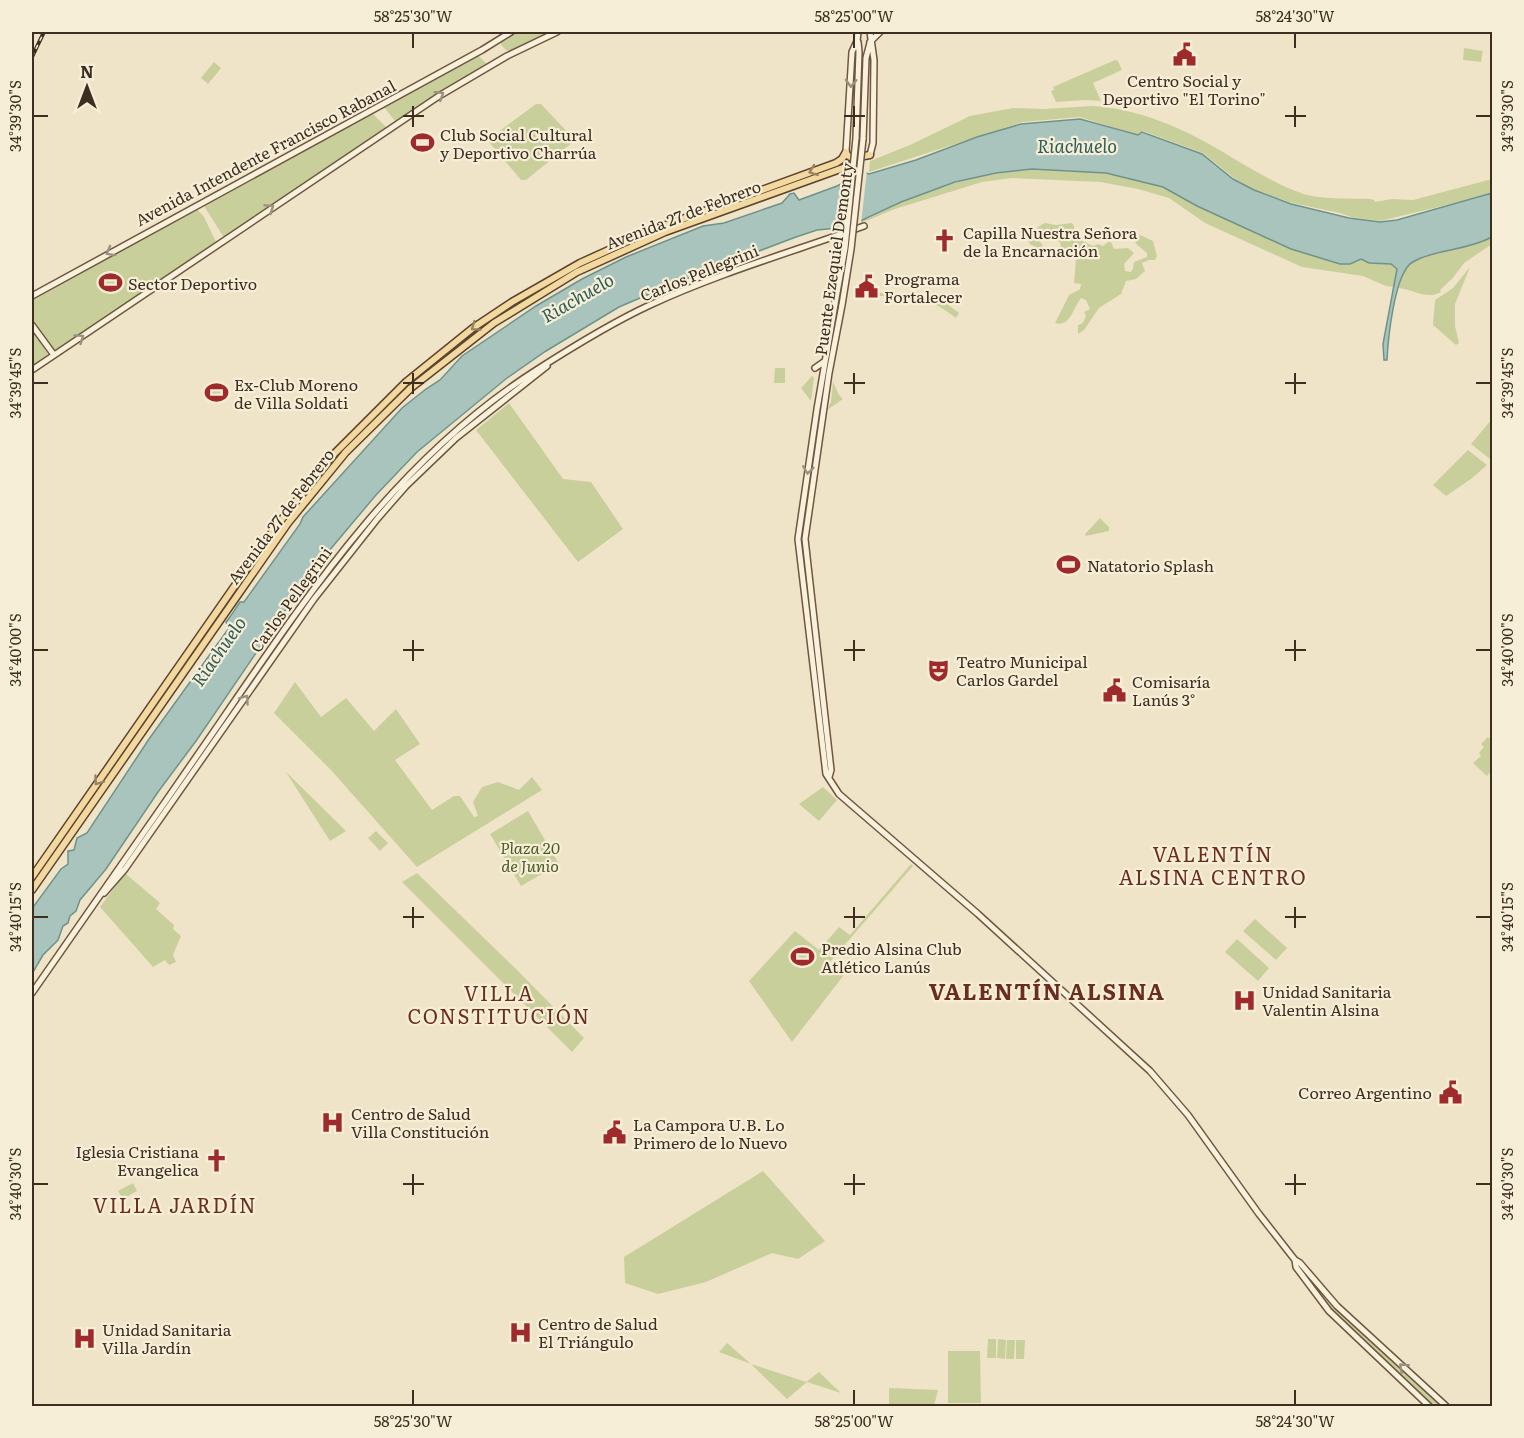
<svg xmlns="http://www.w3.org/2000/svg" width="1524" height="1438" font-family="Literata,serif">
<rect width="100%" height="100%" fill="#f0e4c8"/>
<!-- green -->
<path fill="#c9cf9b" d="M515,32H552L512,51L506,50L501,45V40Z
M1464,48L1483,51L1481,62L1463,60Z
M476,56H479L487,64L395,121L384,107Z
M1115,60L1118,61L1122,70L1093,83L1101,101L1085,100L1056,102L1051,91L1054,90L1053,87Z
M214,62L221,68L208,84L201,78Z
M536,104H541L573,138V142L526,180H521L489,142V139Z
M1092,106C1132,108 1174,124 1209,144C1239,161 1268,181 1301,193C1320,200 1350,198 1370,199L1374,200L1375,202L1392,199L1413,200L1492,179V194L1380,221L1351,217L1340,213L1292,203L1254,190L1234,178L1203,153L1143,131L1138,135L1080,117L1023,122L869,172L870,161L910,145L970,116L1013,108L1043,109Z
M372,113L386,127L226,236H223L204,206Z
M1032,169L1106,173L1136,179L1163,187L1197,206L1291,249L1326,260L1350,264L1361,259L1369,263L1391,264L1397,269L1394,287L1386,286L1363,276L1302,267L1205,223L1169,198L1138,189L1100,182L1012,178L982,182L895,209L861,223V221C875,216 887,209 900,203C942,184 986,173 1032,169Z
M197,209L204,217L216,242L58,350L53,349L32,320V301Z
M1045,223L1056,225L1072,223L1074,226V237L1093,246L1098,244L1103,246L1108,242H1111L1114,249L1128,248L1134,253L1124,264L1125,271L1131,272L1133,268L1134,262L1147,257V253L1135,243L1140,235L1153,241L1157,256L1155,260H1149L1142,263L1145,271L1136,279L1126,281L1121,294L1099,308L1084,330L1078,334V325L1083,323L1086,316L1084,312L1090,309L1086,300L1081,298C1073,308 1070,328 1055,323L1069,295L1080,289L1081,284L1074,283L1076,259L1058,254L1061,244L1056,238L1046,231L1040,234L1039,240L1043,246L1039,248L1031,245L1028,241L1039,226Z
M1492,237V244L1464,263L1453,278L1440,290L1441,292C1427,300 1414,290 1399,288L1402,275L1410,263L1422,258L1472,245Z
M1470,267L1455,304V326L1459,343L1456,345L1433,325L1435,300L1453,288Z
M857,291L911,295L938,300L939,298L959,313L956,318C948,312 940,306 931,303C911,296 877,295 855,297Z
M32,330L48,354L32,366Z
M775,368H785V383H774Z
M812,376L814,378L811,401L801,388Z
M833,382L839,395L843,399L827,410L831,402Z
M211,385L213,389L217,387L225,399L217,404L207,388Z
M509,403L563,479L591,482L623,529L578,562L476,430Z
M1492,419V458L1490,459L1471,444Z
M1468,450L1487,465L1471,479L1446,496L1433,485Z
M1100,518L1109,527V531L1086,536L1085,534Z
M295,682L321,717L346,698L374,731L396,709L420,744L395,760L432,810L454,796H460L474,817L478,816L473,802L482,787L498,782L519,790L532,777L542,790L417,867L330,769L274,713Z
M1488,737L1492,741V770L1487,776L1473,763L1481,756L1479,753L1484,747L1481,744Z
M286,772L346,831L330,841Z
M823,787L837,800L819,821L799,804Z
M528,811L559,864L521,886L490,834Z
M376,831L388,843L380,851L368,838Z
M911,864L913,866L829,963L844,975L792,1042L749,981L795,931L819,950L839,927L850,935Z
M125,873L160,903L156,909L174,925L173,929L181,936L173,955L176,962L169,965L165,960L153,967L100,907Z
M417,873L518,971L584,1038L572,1052L402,882Z
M1255,919L1287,948L1276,960L1243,931Z
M1237,939L1269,968L1258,981L1225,952Z
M763,1171L825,1241L798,1259L772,1253L706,1282L658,1294L625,1283L624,1257Z
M133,1183L137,1191L123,1199L118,1191Z
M1300,1263L1331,1299L1446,1406H1429L1329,1311L1296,1267Z
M988,1339H996V1358H987Z
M998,1339L1006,1340L1005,1359L997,1358Z
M1007,1340H1015L1014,1359H1006Z
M1016,1340H1025L1024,1359H1016Z
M727,1343L751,1364L806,1382L819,1372L841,1393L807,1382L787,1399L751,1364L719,1352Z
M948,1351H980L981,1403H948Z
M889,1388L938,1390L934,1406H889Z"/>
<!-- water -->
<path fill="#a9c4bc" stroke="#6f938a" stroke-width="1.5" d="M1080,119L1138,135L1142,132L1202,154L1233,179L1254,190L1291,204L1349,218L1380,222L1397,220L1492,193V237C1470,249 1444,249 1421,258C1417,260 1411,262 1409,265C1394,281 1388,338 1387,360H1384L1383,344L1397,269L1391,264L1369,263L1361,259L1350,264H1340L1291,249L1197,206L1163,187L1106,173L1032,169L996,173L955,182L901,202L856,223L838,228L817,230L796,237L675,283L619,307L546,351L507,378L417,452L376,495L323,558L304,584L307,591L304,592L299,590L196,741L158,792L106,869L80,900L76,911L70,916L68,923L63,926L58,940L43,955L32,974V907L34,906L61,869L68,864V851L74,850L77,838L87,833L149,739L229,628L226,622C232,615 235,609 240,602H244L300,524L303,517L402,408L426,389L440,380L462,356L536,306L582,279L626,257L703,226L724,223L782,203L790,194L794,193L799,200L837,186L864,172L869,174L916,160L977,137L1021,124Z"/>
<!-- pier -->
<path fill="#f0e4c8" d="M864,169L867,170L861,224L839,231L846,179Z"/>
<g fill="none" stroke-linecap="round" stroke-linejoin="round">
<defs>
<path id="secondary" d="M870,32L874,60L873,143L870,155
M870,42L880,32
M856,138L859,52L858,42
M863,139L866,58L870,43
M846,152L852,52L857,41L858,32
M32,296L482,50L511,32
M835,304L817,409L798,539L826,774L839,794L978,914L1150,1071L1188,1115L1259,1214L1295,1260L1296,1267L1329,1311L1429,1406
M32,325L54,355
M815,368L825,361
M32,370L439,96L507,56L557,32
M829,777L831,770L805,539L829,373L842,305
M104,893L125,869L314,599L378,518L406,486L456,438L547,366
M32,993C94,904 157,814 219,724C310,591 399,457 538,369C574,346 611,323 650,305C719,273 792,252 864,226
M1295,1260L1300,1263L1337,1306L1446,1406"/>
<path id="primary" d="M32,877L275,528L332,456L406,382L473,328L512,302L580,263L655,229L836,163L842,159L846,152L847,155L852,158L870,155
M32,890L288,523L346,452L411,388L494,323L577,272L665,232L857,163"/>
</defs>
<!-- secondary casing -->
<use href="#secondary" stroke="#6f573f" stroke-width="8"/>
<!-- primary casing -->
<use href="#primary" stroke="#5b4430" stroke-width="9"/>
<!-- secondary -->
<use href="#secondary" stroke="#faf1dc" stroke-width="5"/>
<!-- primary -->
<use href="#primary" stroke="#f3d9a0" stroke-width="6"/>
<defs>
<path id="rail" d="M32,57L44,32"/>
</defs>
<!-- rail casing -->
<use href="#rail" stroke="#3d2e20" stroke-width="4"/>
<!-- rail -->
<use href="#rail" stroke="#f7eed8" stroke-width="1.5" stroke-dasharray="4.5" stroke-linecap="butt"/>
<defs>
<path id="secondary-bridge" d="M835,304L845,248L856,138
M842,305L851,249L863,139"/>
</defs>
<!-- secondary-bridge casing -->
<use href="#secondary-bridge" stroke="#6f573f" stroke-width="8" stroke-linecap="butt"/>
<!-- secondary-bridge -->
<use href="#secondary-bridge" stroke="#faf1dc" stroke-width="5"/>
</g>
<!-- one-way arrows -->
<defs><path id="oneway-chevron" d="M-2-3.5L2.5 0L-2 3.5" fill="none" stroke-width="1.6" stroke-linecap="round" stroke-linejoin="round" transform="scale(1.5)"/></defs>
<g stroke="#9c907e">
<use href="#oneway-chevron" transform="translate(851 83) rotate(93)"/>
<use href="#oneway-chevron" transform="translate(440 95) rotate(-32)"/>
<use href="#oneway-chevron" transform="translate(270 208) rotate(-34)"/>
<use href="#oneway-chevron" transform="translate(110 252) rotate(151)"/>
<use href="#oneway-chevron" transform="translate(80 338) rotate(-35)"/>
<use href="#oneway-chevron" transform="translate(808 470) rotate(98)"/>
<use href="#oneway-chevron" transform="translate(245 699) rotate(-55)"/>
<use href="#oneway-chevron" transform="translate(1403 1367) rotate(-138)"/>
</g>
<g stroke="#988460">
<use href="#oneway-chevron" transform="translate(813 171) rotate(160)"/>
<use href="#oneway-chevron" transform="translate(475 327) rotate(145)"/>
<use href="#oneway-chevron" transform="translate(98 781) rotate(125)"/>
</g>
<!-- ticks -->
<path fill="none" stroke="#3d2e20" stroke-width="2" d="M413,33V48M854,33V48M1295,33V48M413,106V127M854,106V127M1295,106V127M33,116H48M403,116H424M844,116H865M1285,116H1306M1476,116H1491M413,373V394M854,373V394M1295,373V394M33,383H48M403,383H424M844,383H865M1285,383H1306M1476,383H1491M413,640V661M854,640V661M1295,640V661M33,650H48M403,650H424M844,650H865M1285,650H1306M1476,650H1491M413,907V928M854,907V928M1295,907V928M33,917H48M403,917H424M844,917H865M1285,917H1306M1476,917H1491M413,1174V1195M854,1174V1195M1295,1174V1195M33,1184H48M403,1184H424M844,1184H865M1285,1184H1306M1476,1184H1491M413,1390V1405M854,1390V1405M1295,1390V1405"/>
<!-- icons -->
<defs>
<symbol id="civic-bare" viewBox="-9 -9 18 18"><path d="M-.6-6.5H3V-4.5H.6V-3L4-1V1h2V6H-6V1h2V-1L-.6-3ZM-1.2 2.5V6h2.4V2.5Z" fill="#9e2a2b" stroke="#f7eed8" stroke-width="2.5" paint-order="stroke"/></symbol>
<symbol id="stadium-bare" viewBox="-9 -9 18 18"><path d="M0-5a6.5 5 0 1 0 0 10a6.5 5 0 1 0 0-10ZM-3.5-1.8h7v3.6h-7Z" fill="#9e2a2b" stroke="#f7eed8" stroke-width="2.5" paint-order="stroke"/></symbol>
<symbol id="church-bare" viewBox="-9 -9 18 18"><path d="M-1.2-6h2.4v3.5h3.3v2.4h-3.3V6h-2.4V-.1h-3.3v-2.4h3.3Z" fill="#9e2a2b" stroke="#f7eed8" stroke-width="2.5" paint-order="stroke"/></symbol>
<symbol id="theatre-bare" viewBox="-9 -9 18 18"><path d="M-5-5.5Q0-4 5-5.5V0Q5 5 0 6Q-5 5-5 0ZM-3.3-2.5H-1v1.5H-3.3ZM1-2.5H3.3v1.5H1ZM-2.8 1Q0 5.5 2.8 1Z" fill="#9e2a2b" stroke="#f7eed8" stroke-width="2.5" paint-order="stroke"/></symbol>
<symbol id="hospital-bare" viewBox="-9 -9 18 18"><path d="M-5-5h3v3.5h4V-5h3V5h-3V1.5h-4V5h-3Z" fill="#9e2a2b" stroke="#f7eed8" stroke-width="2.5" paint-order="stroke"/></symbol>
</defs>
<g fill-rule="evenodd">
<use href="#civic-bare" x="1168" y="38" width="33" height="33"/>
<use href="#stadium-bare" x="406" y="126" width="33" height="33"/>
<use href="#church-bare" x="928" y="224" width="33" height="33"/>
<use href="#stadium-bare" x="94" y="266" width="33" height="33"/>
<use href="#civic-bare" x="850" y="270" width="33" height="33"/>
<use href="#stadium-bare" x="200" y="376" width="33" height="33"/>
<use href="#stadium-bare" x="1052" y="548" width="33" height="33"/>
<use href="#theatre-bare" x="922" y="654" width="33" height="33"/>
<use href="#civic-bare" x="1098" y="674" width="33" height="33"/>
<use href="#stadium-bare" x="786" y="940" width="33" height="33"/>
<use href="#hospital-bare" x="1228" y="984" width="33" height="33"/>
<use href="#civic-bare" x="1434" y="1076" width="33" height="33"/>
<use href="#hospital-bare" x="316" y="1106" width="33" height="33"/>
<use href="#civic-bare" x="598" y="1116" width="33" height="33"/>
<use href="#church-bare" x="200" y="1144" width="33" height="33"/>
<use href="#hospital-bare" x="504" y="1316" width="33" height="33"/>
<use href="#hospital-bare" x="68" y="1322" width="33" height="33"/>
</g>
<g text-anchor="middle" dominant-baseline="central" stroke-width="4.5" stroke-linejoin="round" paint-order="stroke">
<!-- poi labels -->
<g font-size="16" fill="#3d2e20" stroke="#f7eed8" text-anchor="start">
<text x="1184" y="80" text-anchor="middle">Centro Social y<tspan x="1184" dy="18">Deportivo "El Torino"</tspan></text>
<text x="440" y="134">Club Social Cultural<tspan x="440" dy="18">y Deportivo Charrúa</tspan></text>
<text x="963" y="232">Capilla Nuestra Señora<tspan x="963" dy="18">de la Encarnación</tspan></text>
<text x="884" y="278">Programa<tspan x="884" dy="18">Fortalecer</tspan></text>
<text x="128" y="283">Sector Deportivo</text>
<text x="234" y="384">Ex-Club Moreno<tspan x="234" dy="18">de Villa Soldati</tspan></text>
<text x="1087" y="565">Natatorio Splash</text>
<text x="956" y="661">Teatro Municipal<tspan x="956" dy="18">Carlos Gardel</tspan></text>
<text x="1132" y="681">Comisaría<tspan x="1132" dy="18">Lanús 3°</tspan></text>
<text x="821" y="948">Predio Alsina Club<tspan x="821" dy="18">Atlético Lanús</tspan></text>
<text x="1262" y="991">Unidad Sanitaria<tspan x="1262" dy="18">Valentin Alsina</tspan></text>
<text x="1432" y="1092" text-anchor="end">Correo Argentino</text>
<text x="351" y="1113">Centro de Salud<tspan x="351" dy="18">Villa Constitución</tspan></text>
<text x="633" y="1124">La Campora U.B. Lo<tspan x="633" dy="18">Primero de lo Nuevo</tspan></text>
<text x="199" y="1151" text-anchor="end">Iglesia Cristiana<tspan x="199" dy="18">Evangelica</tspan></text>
<text x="538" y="1323">Centro de Salud<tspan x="538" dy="18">El Triángulo</tspan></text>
<text x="102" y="1329">Unidad Sanitaria<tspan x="102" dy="18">Villa Jardín</tspan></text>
</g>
<!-- street labels -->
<g font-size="16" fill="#3d2e20" stroke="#f7eed8">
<text transform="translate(265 152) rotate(-28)">Avenida Intendente Francisco Rabanal</text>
<text transform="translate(683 214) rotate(-21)">Avenida 27 de Febrero</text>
<text transform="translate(833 259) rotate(-82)">Puente Ezequiel Demonty</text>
<text transform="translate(699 272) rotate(-22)">Carlos Pellegrini</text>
<text transform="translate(280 516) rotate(-53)">Avenida 27 de Febrero</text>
<text transform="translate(290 599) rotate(-54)">Carlos Pellegrini</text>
</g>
<!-- park labels -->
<g font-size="16" font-style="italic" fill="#4d5a26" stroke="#f7eed8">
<text x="530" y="847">Plaza 20<tspan x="530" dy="18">de Junio</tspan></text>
</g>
<!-- water labels -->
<g font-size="18" font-style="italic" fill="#2f5d5a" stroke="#f7eed8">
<text x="1077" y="145">Riachuelo</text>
<text transform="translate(577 297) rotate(-30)">Riachuelo</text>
<text transform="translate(218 651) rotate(-55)">Riachuelo</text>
</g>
<!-- quarter labels -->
<g font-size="20" letter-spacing="1.5" fill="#6b2e1e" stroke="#f7eed8">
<text x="1213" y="853">VALENTÍN<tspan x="1213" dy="23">ALSINA CENTRO</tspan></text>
<text x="499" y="992">VILLA<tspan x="499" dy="23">CONSTITUCIÓN</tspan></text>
<text x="175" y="1204">VILLA JARDÍN</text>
</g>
<!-- district labels -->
<g font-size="22" font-weight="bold" letter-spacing="1.5" fill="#6b2e1e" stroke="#f7eed8">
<text x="1047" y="990">VALENTÍN ALSINA</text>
</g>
</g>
<!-- border -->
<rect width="1524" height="1438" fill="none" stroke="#f7eed8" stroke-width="66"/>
<!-- north arrow -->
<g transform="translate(87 87)" stroke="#f7eed8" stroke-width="4.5" paint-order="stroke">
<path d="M0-4.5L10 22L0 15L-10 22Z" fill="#3d2e20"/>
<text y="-9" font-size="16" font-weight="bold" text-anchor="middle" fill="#3d2e20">N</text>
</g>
<rect x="33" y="33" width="1458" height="1372" fill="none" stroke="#3d2e20" stroke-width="2"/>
<g font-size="15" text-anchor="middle" fill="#3d2e20">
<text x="413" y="22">58°25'30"W</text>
<text x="854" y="22">58°25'00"W</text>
<text x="1295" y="22">58°24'30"W</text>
<text transform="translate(16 116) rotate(-90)" y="5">34°39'30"S</text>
<text transform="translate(1508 116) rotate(-90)" y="5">34°39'30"S</text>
<text transform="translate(16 383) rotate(-90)" y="5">34°39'45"S</text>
<text transform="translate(1508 383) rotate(-90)" y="5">34°39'45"S</text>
<text transform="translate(16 650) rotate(-90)" y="5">34°40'00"S</text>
<text transform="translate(1508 650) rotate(-90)" y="5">34°40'00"S</text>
<text transform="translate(16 917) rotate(-90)" y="5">34°40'15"S</text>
<text transform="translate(1508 917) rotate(-90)" y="5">34°40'15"S</text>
<text transform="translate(16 1184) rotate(-90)" y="5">34°40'30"S</text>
<text transform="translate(1508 1184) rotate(-90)" y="5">34°40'30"S</text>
<text x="413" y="1427">58°25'30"W</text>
<text x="854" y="1427">58°25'00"W</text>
<text x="1295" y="1427">58°24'30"W</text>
</g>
</svg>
